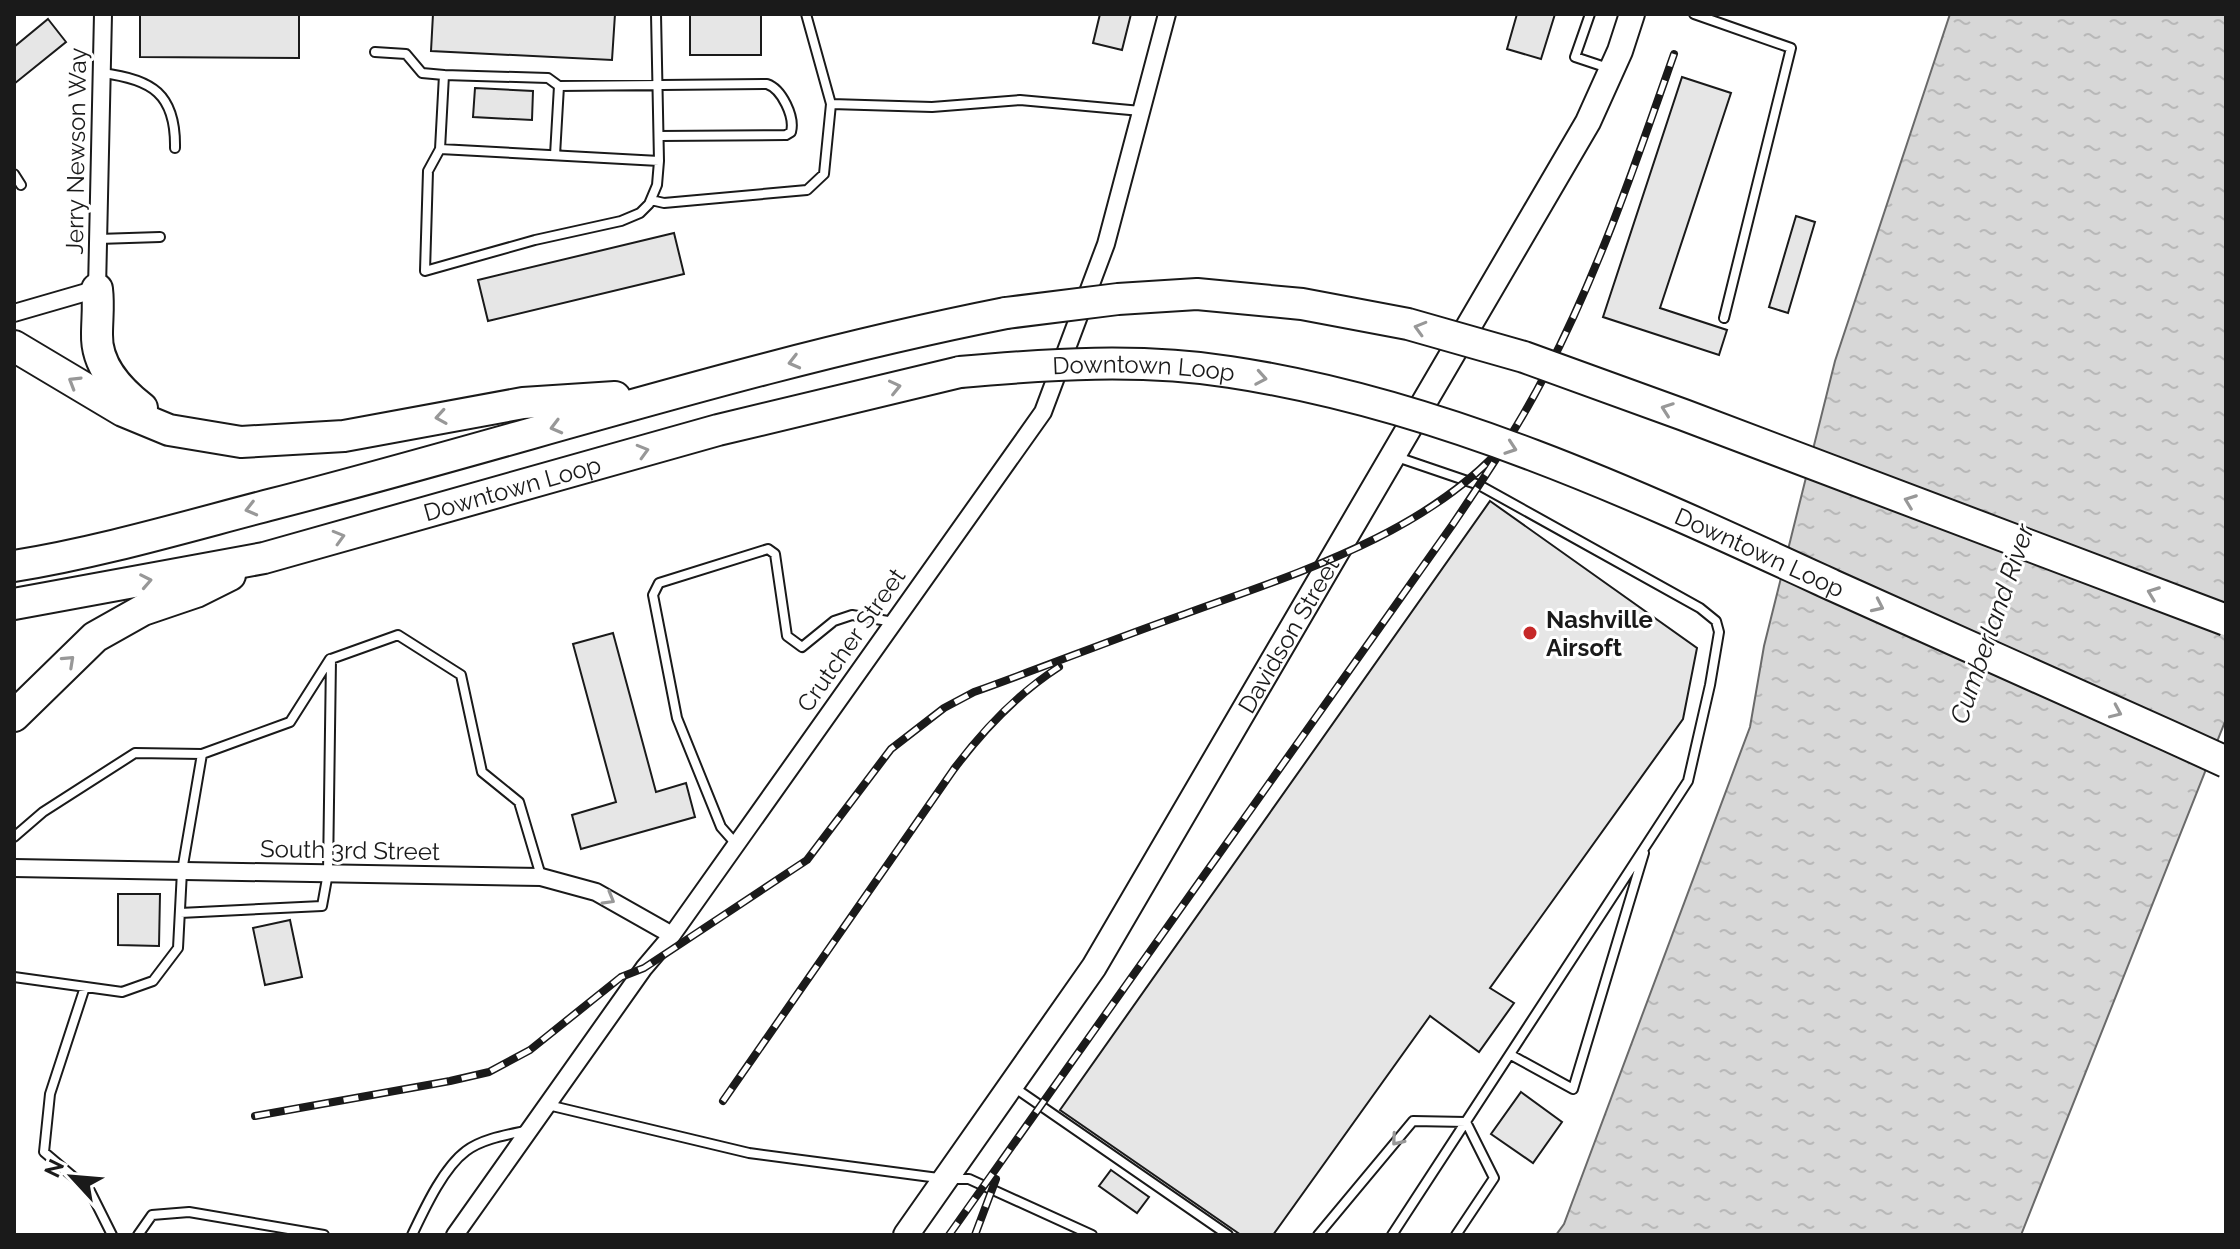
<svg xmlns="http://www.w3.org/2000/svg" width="2240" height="1249" font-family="Raleway,sans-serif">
<defs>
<pattern id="water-ripples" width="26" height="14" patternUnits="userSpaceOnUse" patternTransform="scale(2)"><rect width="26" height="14" fill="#d7d7d7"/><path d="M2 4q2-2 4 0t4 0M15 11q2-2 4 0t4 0" fill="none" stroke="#b8b8b8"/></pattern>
</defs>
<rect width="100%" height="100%" fill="#fff"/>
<!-- water -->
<path fill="url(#water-ripples)" stroke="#6a6a6a" stroke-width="2" d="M1950,14H2226V719L2021,1235H1556L1564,1224L1750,727L1764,646L1835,361Z"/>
<!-- building -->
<path fill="#e6e6e6" stroke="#1a1a1a" stroke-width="2" d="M140,14H299V58L140,57Z
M433,14H615L612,60L431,51Z
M690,14H761V55H690Z
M1100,14H1131L1122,50L1093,43Z
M1517,14H1555L1541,59L1507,49Z
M48,19L66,42L14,84V47Z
M1682,77L1731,93L1660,308L1727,330L1719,355L1603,317Z
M475,88L533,91L532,120L473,117Z
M1796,216L1815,222L1788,313L1769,307Z
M674,233L684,274L488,321L478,280Z
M1490,501L1697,648L1683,719L1490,988L1514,1003L1479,1052L1430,1016L1273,1235H1241L1060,1110Z
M613,633L656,792L686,783L695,817L581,849L572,815L616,802L573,644Z
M118,894H160L159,946L118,945Z
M290,920L302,977L265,985L253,928Z
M1521,1092L1562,1122L1533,1163L1491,1134Z
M1111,1170L1149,1197L1137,1213L1099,1186Z"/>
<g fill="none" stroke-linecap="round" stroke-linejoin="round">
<defs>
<path id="lane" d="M806,14L831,104L932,107L1020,100L1141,111
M1590,14L1575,57L1611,69
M1694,14L1791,48L1724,318
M375,52L406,54L422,73L444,75
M102,73C152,79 176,94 175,148
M659,136L786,135L791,132C795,117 782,89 767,84L559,86L548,78L444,75L440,149L659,161
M440,149L428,171L425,271L535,240L621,221L640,213L649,204L657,185L659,161L656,14
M555,155L559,86
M14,174L21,185
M651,200L664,203L807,190L824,174L831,104
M98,239L160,237
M14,837L43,812L135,753L202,754
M736,844L721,827L677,718L653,595L659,583L768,549L775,554L787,636L802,647L834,621L852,615L894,622
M180,913L322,906L328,873L331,659L398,635L461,675L482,772L519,802L541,876
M14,977L122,992L153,981L178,948L182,871L202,754L290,722L330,659
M85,987L50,1094L44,1152L90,1191L112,1235
M1511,1055L1573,1089L1644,853
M1015,1088L1228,1235
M548,1105L749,1153L946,1179H969L1092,1235
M138,1235L152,1215L189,1212L324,1235
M412,1235C424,1210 443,1168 466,1151C482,1139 506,1135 525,1131
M1318,1235L1413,1121L1466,1122
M1392,1235L1688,781L1710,685L1719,632L1716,621L1700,608L1479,485L1394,456
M1456,1235L1494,1178L1466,1122"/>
<path id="street" d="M14,313L97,289L103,14
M14,868L541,877L596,892L672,935
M455,1235L644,968L672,935L1043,412L1106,244L1167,14"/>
<g id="secondary">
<path id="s1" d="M906,1235L1094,967L1588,122L1620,51L1632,14"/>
</g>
<g id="highway">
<path d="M97,289C99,305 97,319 97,334C96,366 119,390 142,408"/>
<path d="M14,346L123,411L169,430L241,442L344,436L523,403L615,397"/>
<path d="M14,566C101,552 188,526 273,504C518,441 758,362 1006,313"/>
<path id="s2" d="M14,604L264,558L718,430L960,372"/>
<path d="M14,716L95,637L143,610L196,592L230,575"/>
</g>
</defs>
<!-- lane casing -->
<use href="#lane" stroke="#1a1a1a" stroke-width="12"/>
<!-- street casing -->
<use href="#street" stroke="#1a1a1a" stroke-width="20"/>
<!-- secondary casing -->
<use href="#secondary" stroke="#1a1a1a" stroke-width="28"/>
<!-- highway casing -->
<use href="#highway" stroke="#1a1a1a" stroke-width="34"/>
<!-- lane -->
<use href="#lane" stroke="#fff" stroke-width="8"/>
<!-- street -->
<use href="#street" stroke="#fff" stroke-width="16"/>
<!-- secondary -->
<use href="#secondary" stroke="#fff" stroke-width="24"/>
<!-- highway -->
<use href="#highway" stroke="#fff" stroke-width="30"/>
<defs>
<path id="rail" d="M723,1101L954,769C984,729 1017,694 1059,667
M255,1116L450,1081L489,1072L530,1050L621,977L644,968L807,860L891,749L944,708L974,692C1044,667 1114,639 1185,614C1297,573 1427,534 1508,441
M949,1235L1453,524C1486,475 1519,426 1546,373C1599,271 1636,162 1674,54
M975,1235L996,1179"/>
</defs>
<!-- rail casing -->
<use href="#rail" stroke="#1a1a1a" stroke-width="8"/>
<!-- rail -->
<use href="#rail" stroke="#fff" stroke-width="5" stroke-dasharray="15" stroke-linecap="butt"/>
<defs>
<g id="highway-bridge">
<path d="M1006,313L1118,299L1197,294L1302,304L1408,324L1524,357L1684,415L2226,620"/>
<path id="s3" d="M960,372C1049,364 1141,358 1230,372C1442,404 1639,496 1832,585C1963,644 2095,702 2226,762"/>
</g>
</defs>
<!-- highway-bridge casing -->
<use href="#highway-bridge" stroke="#1a1a1a" stroke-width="34" stroke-linecap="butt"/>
<!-- highway-bridge -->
<use href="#highway-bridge" stroke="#fff" stroke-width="30"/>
</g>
<!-- one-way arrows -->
<defs><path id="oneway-chevron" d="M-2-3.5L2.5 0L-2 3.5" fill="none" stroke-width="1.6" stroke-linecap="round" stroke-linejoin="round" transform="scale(2)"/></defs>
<g stroke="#989898">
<use href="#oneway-chevron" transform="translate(1420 328) rotate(-164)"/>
<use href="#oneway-chevron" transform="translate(794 362) rotate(166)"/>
<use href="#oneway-chevron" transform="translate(1261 378) rotate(10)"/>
<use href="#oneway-chevron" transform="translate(74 382) rotate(-149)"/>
<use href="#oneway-chevron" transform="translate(895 387) rotate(-13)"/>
<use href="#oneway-chevron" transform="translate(1667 409) rotate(-160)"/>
<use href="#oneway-chevron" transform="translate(441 417) rotate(171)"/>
<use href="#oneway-chevron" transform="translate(556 427) rotate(165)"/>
<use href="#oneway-chevron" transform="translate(1511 448) rotate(19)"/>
<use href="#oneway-chevron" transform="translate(643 451) rotate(-16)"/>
<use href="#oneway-chevron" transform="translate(1910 501) rotate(-159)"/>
<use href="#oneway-chevron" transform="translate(251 509) rotate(166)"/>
<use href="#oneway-chevron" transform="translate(339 537) rotate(-16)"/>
<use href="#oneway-chevron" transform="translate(146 581) rotate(-11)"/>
<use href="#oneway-chevron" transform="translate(2153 593) rotate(-159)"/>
<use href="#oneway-chevron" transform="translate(1878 606) rotate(25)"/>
<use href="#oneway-chevron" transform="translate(69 661) rotate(-43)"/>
<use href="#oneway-chevron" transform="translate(2116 712) rotate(24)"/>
<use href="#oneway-chevron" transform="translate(609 899) rotate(30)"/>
<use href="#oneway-chevron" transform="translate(1397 1140) rotate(130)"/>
</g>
<!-- markers -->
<circle fill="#c62828" stroke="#fff" stroke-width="3" cx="1530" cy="633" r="8"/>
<g text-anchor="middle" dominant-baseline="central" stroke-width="6" stroke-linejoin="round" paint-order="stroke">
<!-- street labels -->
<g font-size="24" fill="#1a1a1a" stroke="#fff">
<text transform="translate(76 151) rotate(-89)">Jerry Newson Way</text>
<text stroke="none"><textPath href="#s3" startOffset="184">Downtown Loop</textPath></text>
<text stroke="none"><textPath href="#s2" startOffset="512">Downtown Loop</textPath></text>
<text stroke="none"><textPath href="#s3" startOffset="832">Downtown Loop</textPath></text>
<text stroke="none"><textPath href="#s1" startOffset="712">Davidson Street</textPath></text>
<text transform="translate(851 640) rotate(-55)">Crutcher Street</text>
<text transform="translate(350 850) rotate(1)">South 3rd Street</text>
</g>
<!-- poi labels -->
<g font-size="24" font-weight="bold" fill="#1a1a1a" stroke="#fff" text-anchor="start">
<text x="1546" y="619">Nashville<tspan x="1546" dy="28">Airsoft</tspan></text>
</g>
<!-- water labels -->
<g font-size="26" font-style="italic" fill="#1a1a1a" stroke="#fff">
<text transform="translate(1992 624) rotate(-71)">Cumberland River</text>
</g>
</g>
<!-- border -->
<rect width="2240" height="1249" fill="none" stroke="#1a1a1a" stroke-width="32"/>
<!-- north arrow -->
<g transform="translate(72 1177) rotate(296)" stroke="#ffffff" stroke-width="6" paint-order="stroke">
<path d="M0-6L14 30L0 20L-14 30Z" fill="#1a1a1a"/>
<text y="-12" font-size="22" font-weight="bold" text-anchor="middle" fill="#1a1a1a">N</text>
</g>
</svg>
